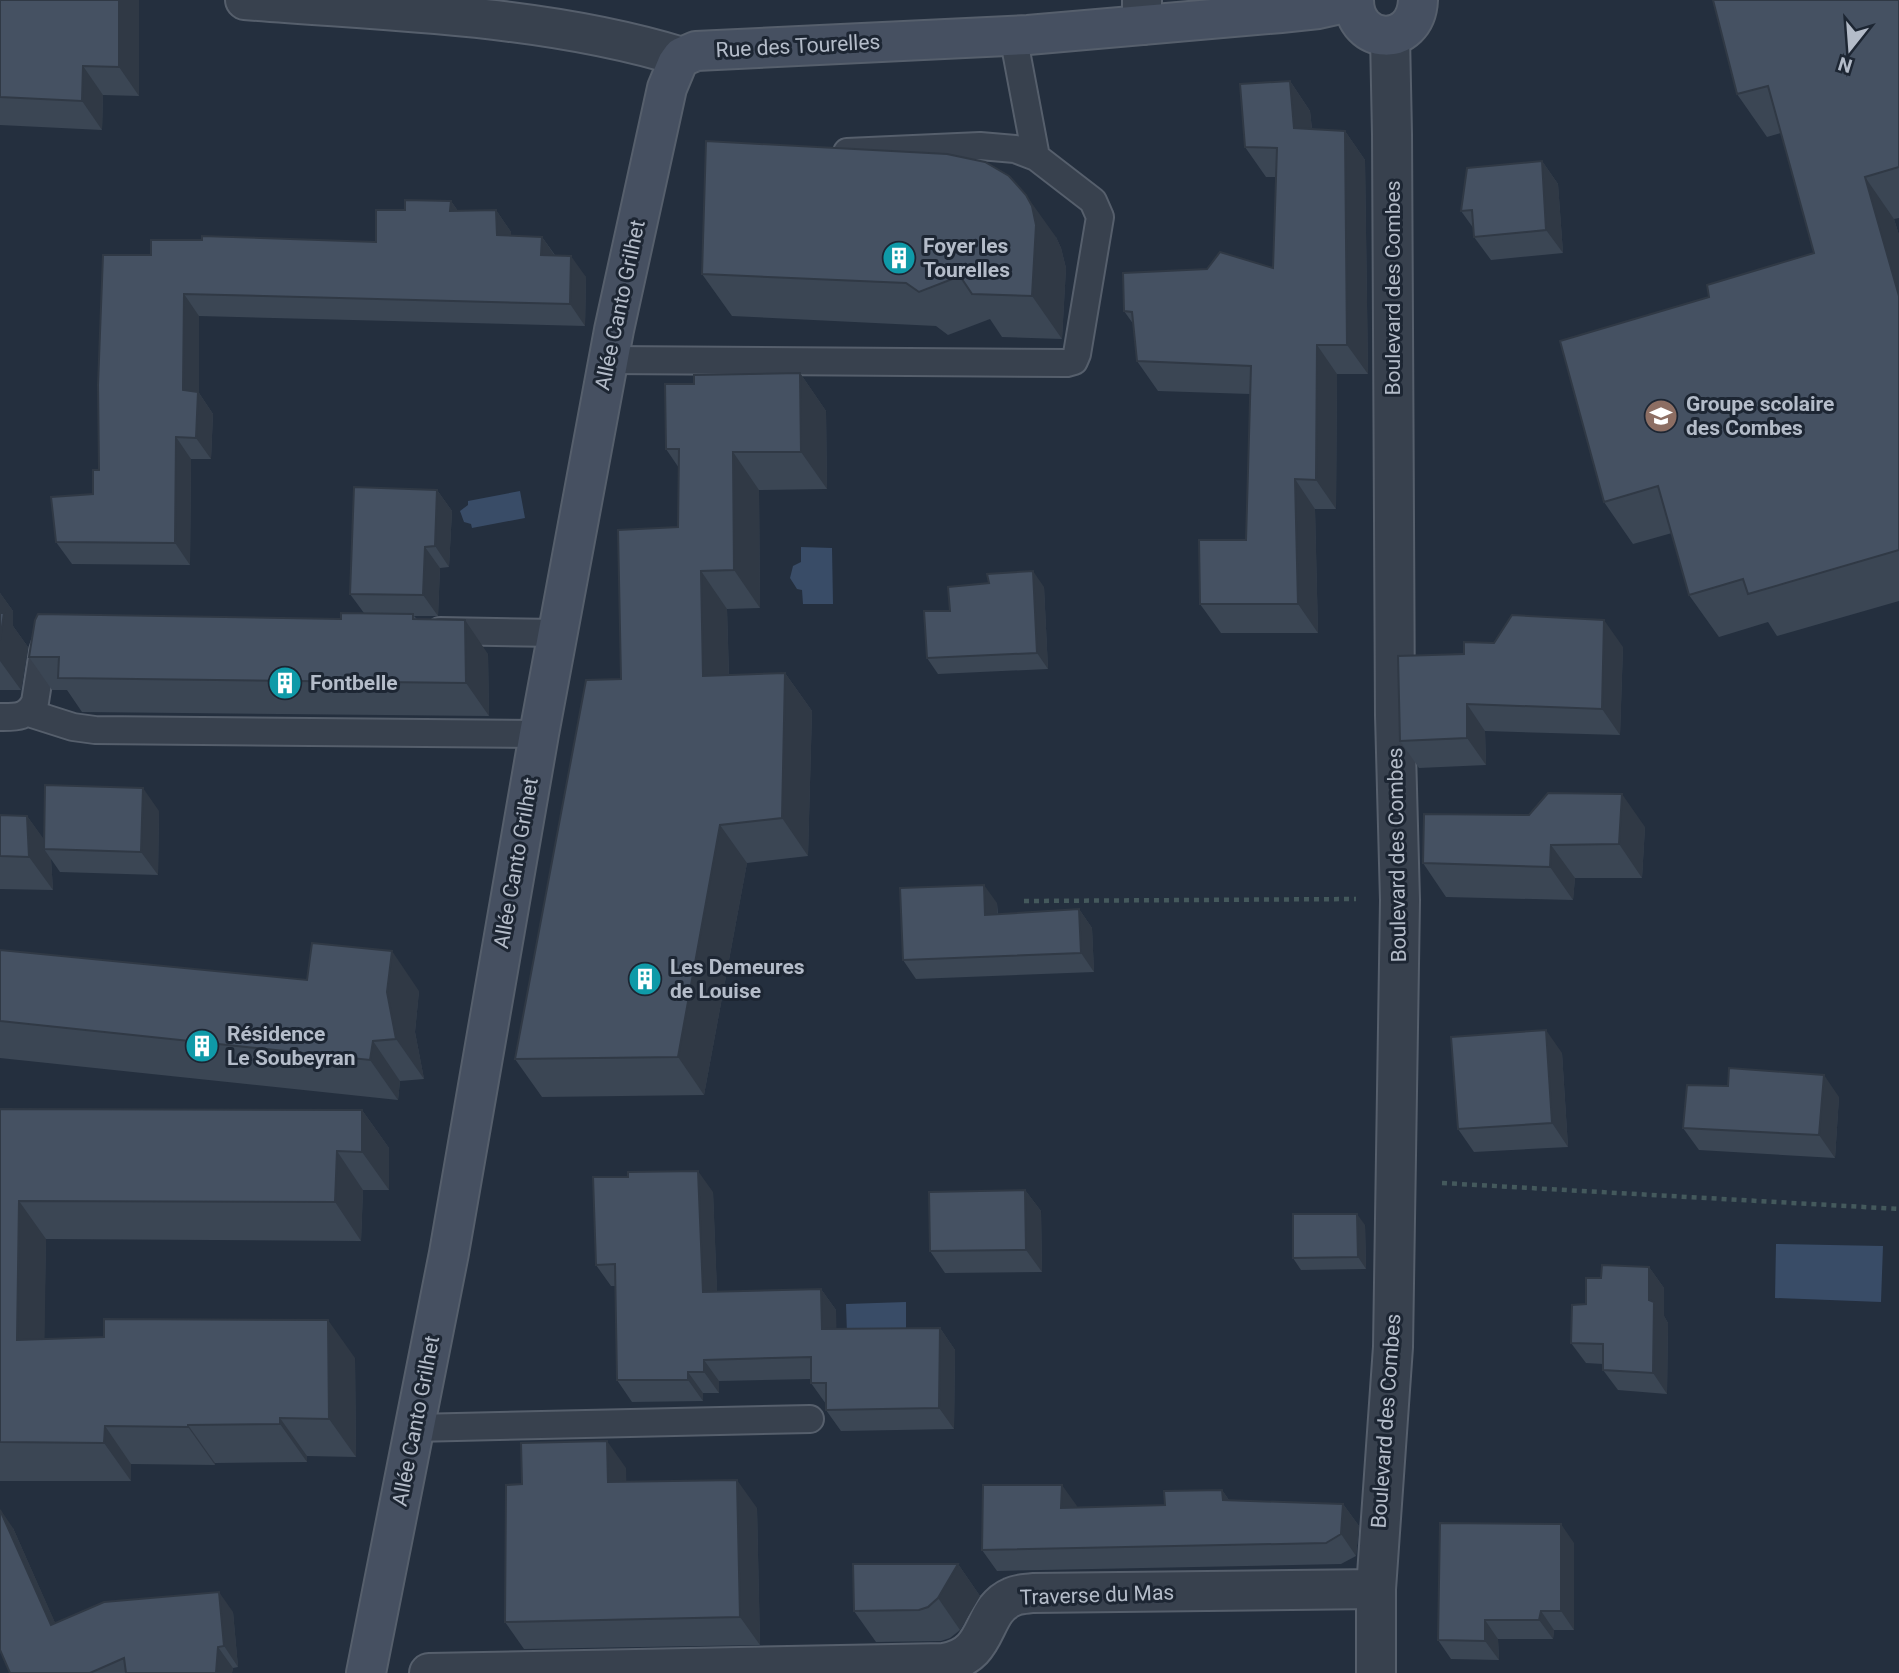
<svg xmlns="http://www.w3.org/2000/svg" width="1899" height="1673" font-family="Roboto,sans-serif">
<rect width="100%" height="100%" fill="#242f3e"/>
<!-- water -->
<path fill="#394c67" d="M520,491L525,518L472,528L471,524L464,522L460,511L468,505V501Z
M801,547L832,548L833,604H803L802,590L797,589L790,578L793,566L801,562Z
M1776,1244L1883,1246L1881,1302L1775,1298Z
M906,1302V1332L847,1334L846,1304Z"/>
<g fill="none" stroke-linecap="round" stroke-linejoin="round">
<defs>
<path id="lane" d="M847,152L980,146L1015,149L1036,157
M608,360L1067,363L1074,361L1077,354L1100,217L1093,201L1036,157L1013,35
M440,631L557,633
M29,713L73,727L95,730L539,734
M0,717C16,717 27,718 35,702L43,651L47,639
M414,1428L810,1419"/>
<path id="street" d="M245,0C390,12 542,14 682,57
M1142,25V0
M429,1673L944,1663C992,1655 979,1611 1012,1597C1018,1594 1026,1594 1033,1593L1376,1589
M1376,1673V1589L1393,1347L1400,900L1395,715L1392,134L1390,36"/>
<path id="secondary" d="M1354,0C1354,46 1416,49 1418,0
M366,1673L449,1253L539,734L614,330L667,88L677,64L682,57L696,51L1028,35L1281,13L1318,9L1354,1"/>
</defs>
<!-- lane casing -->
<use href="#lane" stroke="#565f6c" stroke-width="30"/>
<!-- street casing -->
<use href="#street" stroke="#565f6c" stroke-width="42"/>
<!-- secondary casing -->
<use href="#secondary" stroke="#565f6c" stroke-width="42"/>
<!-- path -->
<path stroke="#44595c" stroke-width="4.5" stroke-dasharray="5 5" stroke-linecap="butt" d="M1024,901L1356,899
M1442,1183L1899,1209"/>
<!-- lane -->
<use href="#lane" stroke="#38414e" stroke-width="26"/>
<!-- street -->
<use href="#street" stroke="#38414e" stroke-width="38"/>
<!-- secondary -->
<use href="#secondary" stroke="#465061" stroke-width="38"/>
</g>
<!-- wall -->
<path fill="#3b4654" d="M0,0H139V96L103,95L102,130L0,125Z
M1899,0V218L1894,219L1899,235V601L1777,636L1768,622L1719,637L1689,595L1672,533L1633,544L1604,502L1709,297L1814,253L1781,133L1767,137L1737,94Z
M1290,81L1310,111L1312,129L1345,131L1365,160L1368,374H1337L1336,509H1315L1318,633H1221L1200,604L1246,540L1250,394L1158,391L1137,361L1134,325L1124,311L1273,268L1276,177H1266L1245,147Z
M1542,161L1558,184L1563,253L1491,260L1474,237V229L1461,211Z
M451,201L458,211L496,210L511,232V236L542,237L555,255L586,277L585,326L199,316V393L213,414L211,459H191L190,565L72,564L56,542L93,494L151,255L376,242L405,210Z
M1056,237L1061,248L1066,268L1062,339L1002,337L990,319L948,335L936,326L732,316L702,274Z
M800,373L826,411L827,489L759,490L760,608L727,609L729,675L785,673L812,711L808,856L747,863L704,1095L542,1097L515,1059L621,679L678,527L679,468L666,449L694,384Z
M437,490L452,511L449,567L440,568L438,616H414L417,619L488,654L489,716L82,712L67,690H52L29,657L341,619L364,613L350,594Z
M1044,587L1048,669L938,674L927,658L950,611Z
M0,593L13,611V626L28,647L21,690H0Z
M1623,647L1620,735L1485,731L1486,765L1419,768L1400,741L1398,656Z
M159,811L158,875L60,872L51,859L53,890L0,889V815L27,816L44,840Z
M1645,827L1642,878H1575L1573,900L1446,897L1423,863Z
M997,903L998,914L1079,909L1092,928L1094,972L916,979L903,960Z
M0,950L419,991L415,1032L424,1079L400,1081L398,1100L0,1058Z
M1562,1053L1568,1147L1474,1152L1458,1129Z
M1728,1086L1839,1097L1835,1158L1699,1150L1683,1128Z
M0,1109L362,1110L389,1148V1190H363L361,1241L46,1239L44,1339L355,1358L356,1457L307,1456V1462L215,1463V1465L131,1464V1481H0Z
M1025,1190L1041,1211L1042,1272L945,1273L930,1251Z
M713,1192L717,1292L821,1289L836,1310V1329L940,1328L955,1350L954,1429L841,1431L826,1410V1404L811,1383V1379L719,1381V1393H703V1401L632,1402L617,1380L616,1286H611L596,1265Z
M1365,1225L1366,1269L1301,1270L1293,1258Z
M1649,1267L1664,1288V1316L1668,1323L1667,1394L1618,1390L1603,1370V1364L1586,1363L1571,1343L1586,1304L1601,1278Z
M626,1468V1482L757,1508L760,1645L524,1649L505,1622L522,1484Z
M1222,1490L1229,1500L1343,1504L1359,1526L1356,1556L1341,1564L997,1571L982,1550L1077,1506V1507L1165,1505Z
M13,1528L55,1623L233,1612L238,1667L233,1668L232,1673H10Z
M1574,1543V1630H1554L1553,1639H1498L1499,1660L1451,1659L1438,1640Z
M958,1564L980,1596L960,1630L950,1638L941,1641L876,1642L854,1611Z"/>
<!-- shaded-wall -->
<path fill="#303945" d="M119,0H139V96L119,67Z
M83,66L103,95L102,130L82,101Z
M1290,81L1310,111L1315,158L1294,128Z
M1345,131L1365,160L1368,374L1347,345Z
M1542,161L1558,184L1563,253L1546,230Z
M1865,177L1894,219L1899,235V296Z
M1026,195L1056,237L1061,248L1066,268L1062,339L1032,296Z
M451,201L466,223L450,211Z
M496,210L511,232L512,257L497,235Z
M542,237L557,259L541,255Z
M571,256L586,277L585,326L570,304Z
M184,294L199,316V393L213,414L211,459L196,438L183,390Z
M1317,345L1337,374L1336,509L1316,480Z
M800,373L826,411L827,489L801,452Z
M176,437L191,459L190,565L175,543Z
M733,452L759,490L760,608L734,570Z
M1295,479L1315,509L1318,633L1298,604Z
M437,490L452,511L449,567L435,546Z
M425,547L440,568L438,616L423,595Z
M701,571L727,609L730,714L703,676Z
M1033,571L1044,587L1048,669L1037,653Z
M0,593L13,611V626L28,647L21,690L0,661Z
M465,620L488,654L489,716L466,683Z
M1604,620L1623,647L1620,735L1602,709Z
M785,673L812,711L808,856L782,818Z
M1467,704L1485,731L1486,765L1467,738Z
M143,788L159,811L158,875L141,852Z
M1622,794L1645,827L1642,878L1619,844Z
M27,816L51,849H44L51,859L53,890L29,857Z
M720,825L747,863L704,1095L678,1057Z
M1551,845L1575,878L1573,900L1550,867Z
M984,885L997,903L998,933L985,915Z
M1079,909L1092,928L1094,972L1081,953Z
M392,951L419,991L415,1032L424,1079L396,1039L387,992Z
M1546,1030L1562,1053L1568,1147L1552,1123Z
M373,1041L400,1081L398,1100L370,1060Z
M1824,1075L1839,1097L1835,1158L1819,1135Z
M362,1110L389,1148V1190L362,1152Z
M337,1151L363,1190L361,1241L335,1202Z
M698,1171L713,1192L718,1314L703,1292Z
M1025,1190L1041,1211L1042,1272L1026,1250Z
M19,1201L46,1239L44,1378L17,1340Z
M1357,1214L1365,1225L1366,1269L1358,1257Z
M1649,1267L1664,1288V1316L1668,1323L1667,1394L1653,1373L1649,1300Z
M821,1289L836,1310L837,1351L822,1329Z
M328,1320L355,1358L356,1457L329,1419Z
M940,1328L955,1350L954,1429L939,1408Z
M704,1360L719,1381V1393L704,1372Z
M688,1372L703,1393V1401L688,1380Z
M280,1418L307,1456V1462L280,1424Z
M188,1425L215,1463V1465L188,1427Z
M105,1426L131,1464V1481L104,1443Z
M607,1441L626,1468L627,1510L608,1482Z
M737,1480L757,1508L760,1645L740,1617Z
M1062,1485L1077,1506L1076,1529L1061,1508Z
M1222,1490L1237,1512L1223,1500Z
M1343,1504L1359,1526L1356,1556L1341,1534Z
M0,1509L13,1528L65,1645L51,1625Z
M1561,1524L1574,1543V1630L1561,1611Z
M958,1564L980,1596L960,1630L938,1598Z
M219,1592L233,1612L238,1667L224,1646Z
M1541,1611L1554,1630L1553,1639L1539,1620Z
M1485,1620L1498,1639L1499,1660L1485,1641Z
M218,1647L233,1668L232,1673H216Z"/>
<!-- building -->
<path fill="#455162" stroke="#303945" stroke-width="2" d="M0,0H119V67L83,66L82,101L0,97Z
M1713,0H1899V167L1865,177L1899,296V550L1748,594L1743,579L1689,595L1658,486L1604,502L1560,341L1709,297L1707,285L1814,253L1768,86L1737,94Z
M1290,81L1294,128L1345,131L1347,345H1317L1316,480L1295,479L1298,604H1200L1199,540H1246L1251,366L1137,361L1132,312L1124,311L1123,273L1207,269L1220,252L1273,268L1277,148L1245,147L1240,84Z
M706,141L947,154L985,162L1009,176L1026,195L1032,206L1036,225L1032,296L972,294L960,276L919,292L906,283L702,274Z
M1542,161L1546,230L1474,237L1472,210L1461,211L1467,168Z
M405,200L451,201L450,211L496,210L497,235L542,237L541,255L571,256L570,304L184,294L183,390L198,392L196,438L176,437L175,543L56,542L51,497L93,494V470H99L98,385L103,255H151V240H202V236L376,242V210H405Z
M800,373L801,452H733L734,570L701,571L703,676L785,673L782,818L720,825L678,1057L515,1059L586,680L621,679L618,530L678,527L679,449H666L665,384H694V375Z
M354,487L437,490L435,546L425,547L423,595L350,594Z
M1033,571L1037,653L927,658L924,611H950L948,587L989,583L987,574Z
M0,613H4L0,640Z
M341,613L413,614V619L465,620L466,683L58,678L59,657H29L35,620L38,614L341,619Z
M1512,615L1604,620L1602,709L1467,704V738L1400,741L1398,656L1464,654V642L1494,643Z
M45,785L143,788L141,852L44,849Z
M1548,793L1622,794L1619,844L1551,845L1550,867L1423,863L1424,814L1529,815Z
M0,815L27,816L29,857L0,856Z
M984,885L985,915L1079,909L1081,953L903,960L900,888Z
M312,943L392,951L387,992L396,1039L373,1041L370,1060L0,1021V950L307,980Z
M1546,1030L1552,1123L1458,1129L1451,1037Z
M1729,1068L1824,1075L1819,1135L1683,1128L1687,1085L1728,1086Z
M0,1109L362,1110V1152L337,1151L335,1202L19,1201L17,1340L104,1337V1319L328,1320L329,1419L280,1418V1424L188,1425V1427L105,1426L104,1443L0,1442Z
M698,1171L703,1292L821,1289L822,1329L940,1328L939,1408L826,1410V1383H811V1357L704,1360V1372H688V1380H617L615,1264L596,1265L593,1177H628V1172Z
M1025,1190L1026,1250L930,1251L929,1192Z
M1293,1214H1357L1358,1257L1293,1258Z
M1602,1265L1649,1267V1300L1654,1302L1653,1373L1603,1370V1344L1571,1343L1572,1305L1586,1304V1278H1601Z
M607,1441L608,1482L737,1480L740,1617L505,1622L506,1485L522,1484L521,1443Z
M983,1485H1062L1061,1508L1165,1505L1164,1491L1222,1490L1223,1500L1343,1504L1341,1534L1326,1543L982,1550Z
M0,1510L51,1625L104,1602L219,1592L224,1646L218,1647L216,1673H126L124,1658L90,1673H10L0,1650Z
M1440,1523L1561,1524V1611H1541L1539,1620H1485V1641L1438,1640Z
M853,1564H958L938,1598L928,1607L919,1610L854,1611Z"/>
<!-- icons -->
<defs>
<symbol id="building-disc" viewBox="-11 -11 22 22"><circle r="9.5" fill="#0f9aa8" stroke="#1d2633"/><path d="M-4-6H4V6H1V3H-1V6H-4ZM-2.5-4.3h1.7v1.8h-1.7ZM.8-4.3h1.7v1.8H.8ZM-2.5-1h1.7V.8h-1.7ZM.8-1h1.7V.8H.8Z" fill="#fff"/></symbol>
<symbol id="school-disc" viewBox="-11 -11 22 22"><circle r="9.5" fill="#8d6e63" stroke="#1d2633"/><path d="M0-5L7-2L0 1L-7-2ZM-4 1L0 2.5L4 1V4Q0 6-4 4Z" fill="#fff"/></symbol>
</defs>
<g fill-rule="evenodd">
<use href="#building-disc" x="880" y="239" width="38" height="38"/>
<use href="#school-disc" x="1642" y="397" width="38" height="38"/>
<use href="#building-disc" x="266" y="664" width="38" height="38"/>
<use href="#building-disc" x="626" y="960" width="38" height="38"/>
<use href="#building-disc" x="183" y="1027" width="38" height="38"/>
</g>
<g text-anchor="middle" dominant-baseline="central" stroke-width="6" stroke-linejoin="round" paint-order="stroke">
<!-- street labels -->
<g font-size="21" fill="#b4bcc9" stroke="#1d2633">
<text transform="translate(798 46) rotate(-3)">Rue des Tourelles</text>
<text transform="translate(1393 288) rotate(-90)">Boulevard des Combes</text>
<text transform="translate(620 305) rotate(-78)">Allée Canto Grilhet</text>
<text transform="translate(1397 855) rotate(-91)">Boulevard des Combes</text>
<text transform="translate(516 863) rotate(-80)">Allée Canto Grilhet</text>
<text transform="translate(416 1421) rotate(-79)">Allée Canto Grilhet</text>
<text transform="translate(1386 1421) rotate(-86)">Boulevard des Combes</text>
<text transform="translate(1097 1595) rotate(-2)">Traverse du Mas</text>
</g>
<!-- poi labels -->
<g font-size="21" font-weight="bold" fill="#b4bcc9" stroke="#1d2633" text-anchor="start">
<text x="923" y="246">Foyer les<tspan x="923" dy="24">Tourelles</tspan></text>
<text x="1686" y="404">Groupe scolaire<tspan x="1686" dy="24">des Combes</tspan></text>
<text x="310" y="683">Fontbelle</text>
<text x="670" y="967">Les Demeures<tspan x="670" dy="24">de Louise</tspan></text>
<text x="227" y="1034">Résidence<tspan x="227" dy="24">Le Soubeyran</tspan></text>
</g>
</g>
<!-- north arrow -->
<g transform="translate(1850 49) rotate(197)" stroke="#1d2633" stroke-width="5" paint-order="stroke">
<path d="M0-5L12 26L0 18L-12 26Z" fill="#b4bcc9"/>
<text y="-10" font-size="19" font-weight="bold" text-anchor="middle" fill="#b4bcc9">N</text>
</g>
</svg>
